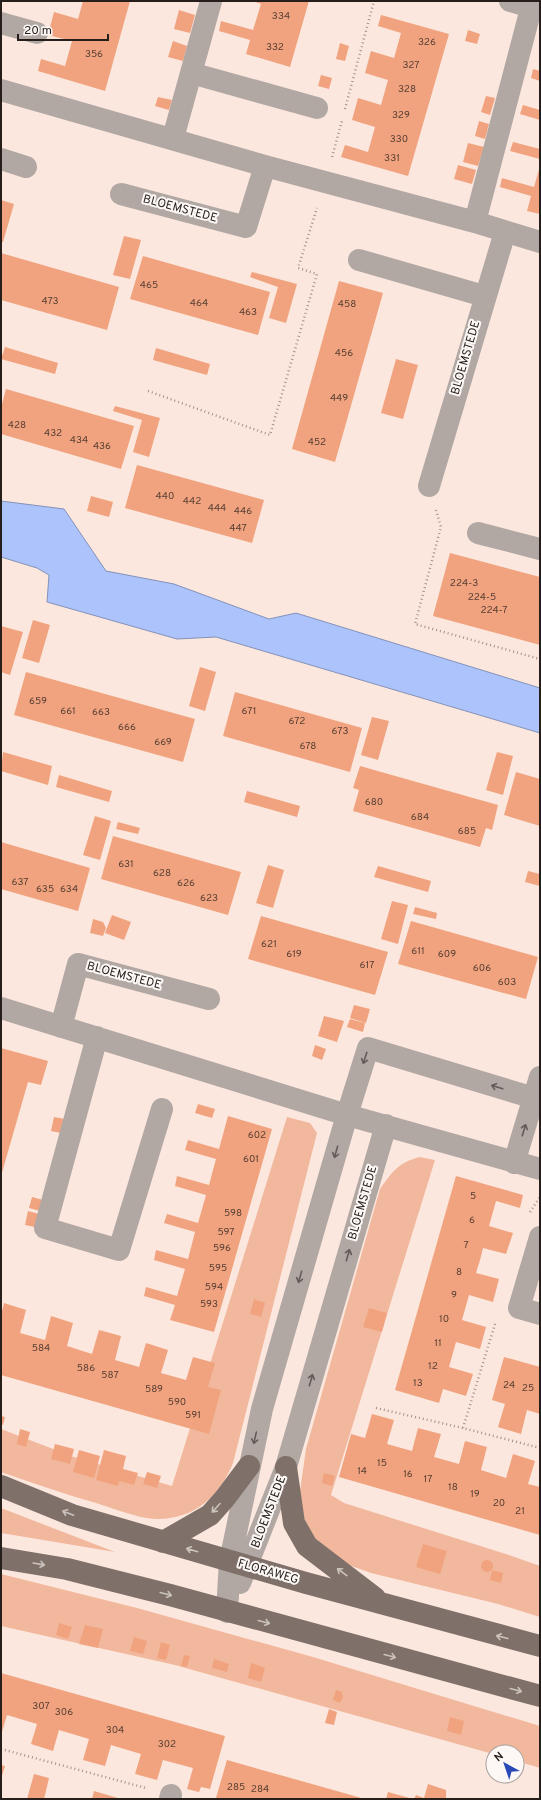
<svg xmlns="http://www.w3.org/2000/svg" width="541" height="1800" font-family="Overpass,sans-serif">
<rect width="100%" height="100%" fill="#fce7de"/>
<!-- green -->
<path fill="#f2b89d" d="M287,1117L310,1123L317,1133L233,1463C218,1500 188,1524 146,1518C130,1515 112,1508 96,1503C64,1494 33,1483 1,1472V1429L74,1457L172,1486Z
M419,1157L435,1160L331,1495L344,1503L509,1555L540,1566V1617L498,1604L371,1573L346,1564L320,1546L306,1527L299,1498L306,1449L380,1189C392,1172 398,1163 419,1157Z
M1,1508L115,1552L1,1533Z
M1,1574L137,1608L313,1657L540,1726V1768L517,1761V1752H493V1754L175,1665L1,1626Z"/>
<!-- water -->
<path fill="#acc3fc" stroke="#8492b8" d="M1,501L64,509L106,571L174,584L269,619L296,613L540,688V733L216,637L177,639L47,602L49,575L37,568L1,557Z"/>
<!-- building -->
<path fill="#f0a37e" d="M83,1H130L105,91L38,71L41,59L65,66L72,41L48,35L54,12L78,19Z
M253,1H309L290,67L246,54L250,40L219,31L221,21L253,30L261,4Z
M179,10L195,15L190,33L174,29Z
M381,15L449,34L408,176L341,157L345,145L368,152L375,127L352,120L358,98L381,105L388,80L365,73L371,51L394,58L401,33L378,26Z
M468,30L480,34L477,44L465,41Z
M173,41L187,46L183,61L168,57Z
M340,43L349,46L345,61L336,59Z
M533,69L540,71V81L531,78Z
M321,75L332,78L329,89L318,86Z
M486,96L495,98L490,115L481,112Z
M158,97L172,100L169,110L155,106Z
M523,105L540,110V120L520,114Z
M479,121L489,124L485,139L475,136Z
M513,142L540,149V159L510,151Z
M468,143L484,147L478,166L463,162Z
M458,165L476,170L472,184L454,179Z
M540,166V214L527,211L531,196L500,187L502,178L534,187Z
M1,200L14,204L3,242H1Z
M124,236L141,240L130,279L113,275Z
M1,253L119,287L107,330L1,300Z
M143,256L270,292L258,335L130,299Z
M252,272L297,284L286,323L269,318L278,287L250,277Z
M339,281L383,293L335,462L292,449Z
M5,347L58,363L55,374L1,359Z
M156,348L210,364L207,375L153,360Z
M396,359L418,365L403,419L381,413Z
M6,389L134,426L121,469L1,434V408Z
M115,406L160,418L149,457L133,452L142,420L113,411Z
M137,465L264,500L252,543L125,508Z
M91,496L113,502L109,517L87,511Z
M450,553L540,577V645L433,616Z
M33,620L50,625L39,663L22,658Z
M1,626L23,632L10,675L1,672Z
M200,667L216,672L205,711L189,706Z
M26,672L195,719L183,762L14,715Z
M235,692L362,728L350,772L223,736Z
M372,717L389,721L378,760L361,755Z
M3,752L52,766L48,785L1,771Z
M497,752L513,756L503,795L486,790Z
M360,766L498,805L492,830L486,828L480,847L353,811L359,790L353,788Z
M516,772L540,779V826L504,815Z
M59,775L112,791L109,802L56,787Z
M247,791L300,806L297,817L244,802Z
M95,816L111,821L100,860L83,855Z
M118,822L140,828L138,834L116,829Z
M113,836L241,872L228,915L101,879Z
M1,842L90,868L78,911L1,889Z
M268,865L284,870L273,908L256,903Z
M378,866L431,881L428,892L374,877Z
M528,871L540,874V886L525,882Z
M392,901L408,905L398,944L381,939Z
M415,907L437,913L436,919L413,914Z
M112,915L131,922L124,940L105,933Z
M261,916L388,952L375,995L248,959Z
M93,919L103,922L106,928L103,936L90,933Z
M411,921L538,957L526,999L398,964Z
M354,1005L370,1009L366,1023L350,1018Z
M324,1016L344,1021L337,1042L318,1036Z
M350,1019L365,1023L363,1032L347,1027Z
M315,1045L326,1049L322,1060L312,1056Z
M1,1048L48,1061L41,1085L28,1082L1,1176Z
M198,1104L215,1109L212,1118L195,1113Z
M228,1116L272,1129L214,1332L170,1320L175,1305L144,1296L146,1287L177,1296L185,1269L154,1260L156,1250L188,1259L195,1232L164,1223L167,1214L198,1223L206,1195L175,1186L177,1176L209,1185L216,1159L185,1150L188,1140L219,1149Z
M54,1117L65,1119L61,1133L51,1131Z
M456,1176L523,1195L520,1208L496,1201L489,1226L513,1233L506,1254L483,1248L480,1260L476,1273L499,1279L493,1302L469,1295L462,1320L486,1327L480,1349L456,1342L449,1367L473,1374L466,1396L443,1389L439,1403L395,1390Z
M32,1197L43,1200L40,1211L29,1208Z
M28,1211L39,1214L35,1227L25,1225Z
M254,1299L265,1303L261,1317L250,1314Z
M4,1303L26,1310L20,1333L45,1340L51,1316L73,1323L67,1346L92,1354L99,1330L121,1336L115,1360L139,1367L146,1343L168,1350L161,1373L186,1380L193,1357L215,1363L208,1387L221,1390L209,1434L1,1375V1315Z
M369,1308L387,1313L382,1332L363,1327Z
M504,1357L540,1367V1414L527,1410L521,1434L498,1427L505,1404L492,1400Z
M372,1414L394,1420L387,1444L412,1451L418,1428L441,1434L434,1457L459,1464L465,1441L487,1447L481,1470L506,1478L513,1454L535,1461L528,1484L540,1487V1535L339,1477L351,1434L365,1438Z
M1,1416L5,1417L3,1425L1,1424Z
M20,1429L30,1432L26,1447L17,1444Z
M55,1444L74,1449L70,1464L51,1459Z
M79,1450L100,1456L94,1478L73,1472Z
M104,1450L126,1456L123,1469L138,1473L134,1485L119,1481L118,1486L96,1480Z
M147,1472L161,1476L157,1488L143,1484Z
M324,1473L335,1476L332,1486L322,1483Z
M423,1544L447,1551L440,1574L416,1567Z
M481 1566a6 6 0 1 1 12 0a6 6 0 1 1-12 0Z
M492,1570L503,1573L501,1583L490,1580Z
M59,1623L72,1627L68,1639L56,1635Z
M85,1625L103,1629L98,1648L79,1644Z
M134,1637L147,1641L143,1654L130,1651Z
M161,1642L170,1645L166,1660L157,1658Z
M184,1655L190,1656L187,1667L181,1666Z
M214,1659L229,1664L227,1672L212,1668Z
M251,1663L265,1668L261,1682L248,1678Z
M1,1673L225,1736L210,1789L201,1787L199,1792L187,1789L193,1768L163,1760L157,1780L135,1774L141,1754L111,1745L105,1766L83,1760L89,1739L59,1730L53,1751L31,1744L37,1724L7,1715L1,1735Z
M336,1690L342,1692L343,1697L340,1703L333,1700Z
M329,1709L337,1712L334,1725L325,1723Z
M450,1717L464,1721L461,1735L447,1731Z
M227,1760L358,1797L363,1799L216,1798Z
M1,1765L5,1766L1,1779Z
M34,1774L49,1778L44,1799H27Z
M428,1784L446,1790V1799H414L416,1795L424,1798Z
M94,1791L121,1799H92Z
M388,1792L413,1799H386Z"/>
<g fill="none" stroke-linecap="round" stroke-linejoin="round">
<!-- path -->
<path stroke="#a2938c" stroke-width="2.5" stroke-dasharray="1 3" stroke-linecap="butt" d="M345,109L374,1
M332,157L342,121
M148,391L270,435L317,274L298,268L317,208
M436,510L441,527L415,624L540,659
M530,1212L540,1197
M376,1408L463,1428L540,1448
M463,1428L496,1321
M1,1749L146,1788"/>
<!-- minor -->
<path stroke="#b1a8a4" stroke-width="22" d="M510,1L531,7
M1,23L37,33
M191,73L317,108
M1,90L265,166L475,222L540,242
M173,138L211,1
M1,159L26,167
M121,194L246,227L265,166
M475,222L533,1
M359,260L484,296
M429,486L505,232
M478,533L540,549
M1,1008L347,1115L540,1169
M61,1027L78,964L209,999
M97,1037L45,1228L119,1250L162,1109
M514,1163L540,1077
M540,1237L519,1308L540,1314
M240,1583L286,1467L386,1125
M227,1612L230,1561L262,1409L347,1115L368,1048L534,1098
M170,1799L171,1795"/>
<!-- major -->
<path stroke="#7f7069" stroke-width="22" d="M286,1467L294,1523L307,1546L375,1598
M1,1486L72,1515L306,1583L540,1646
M163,1542L210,1515L225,1498L249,1466
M1,1558L67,1569L170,1595L540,1696"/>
</g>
<!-- one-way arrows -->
<defs><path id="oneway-shaft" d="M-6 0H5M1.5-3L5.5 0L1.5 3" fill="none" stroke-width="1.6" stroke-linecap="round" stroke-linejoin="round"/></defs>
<g stroke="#645c59">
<use href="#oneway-shaft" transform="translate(365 1058) rotate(108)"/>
<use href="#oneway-shaft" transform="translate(497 1087) rotate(-163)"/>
<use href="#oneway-shaft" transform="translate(524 1130) rotate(-73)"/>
<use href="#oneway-shaft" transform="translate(336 1152) rotate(106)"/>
<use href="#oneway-shaft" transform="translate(348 1255) rotate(-74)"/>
<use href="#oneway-shaft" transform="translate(300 1277) rotate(106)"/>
<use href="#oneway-shaft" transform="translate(311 1380) rotate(-74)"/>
<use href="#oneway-shaft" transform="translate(255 1438) rotate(103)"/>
</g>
<g stroke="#cbc2be">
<use href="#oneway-shaft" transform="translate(216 1508) rotate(132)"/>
<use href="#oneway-shaft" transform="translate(68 1513) rotate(-159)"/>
<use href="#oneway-shaft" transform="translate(192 1550) rotate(-164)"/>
<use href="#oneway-shaft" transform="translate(39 1564) rotate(10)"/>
<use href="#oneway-shaft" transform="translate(342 1572) rotate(-143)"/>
<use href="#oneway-shaft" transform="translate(166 1594) rotate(15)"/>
<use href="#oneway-shaft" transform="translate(264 1622) rotate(15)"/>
<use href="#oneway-shaft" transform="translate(502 1637) rotate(-166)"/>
<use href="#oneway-shaft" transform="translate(390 1656) rotate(15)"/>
<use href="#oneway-shaft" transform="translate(516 1690) rotate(15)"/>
</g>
<g text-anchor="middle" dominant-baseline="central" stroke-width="4" stroke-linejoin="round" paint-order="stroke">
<!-- number labels -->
<g font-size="10" fill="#583f34">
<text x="281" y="16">334</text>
<text x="427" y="42">326</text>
<text x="275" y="47">332</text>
<text x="94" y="54">356</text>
<text x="411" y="65">327</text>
<text x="407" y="89">328</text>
<text x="401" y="115">329</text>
<text x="399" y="139">330</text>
<text x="392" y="158">331</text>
<text x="149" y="285">465</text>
<text x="50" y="301">473</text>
<text x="199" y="303">464</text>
<text x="347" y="304">458</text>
<text x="248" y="312">463</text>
<text x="344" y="353">456</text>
<text x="339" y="398">449</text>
<text x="17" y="425">428</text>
<text x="53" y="433">432</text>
<text x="79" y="440">434</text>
<text x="317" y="442">452</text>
<text x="102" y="446">436</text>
<text x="165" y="496">440</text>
<text x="192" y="501">442</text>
<text x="217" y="508">444</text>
<text x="243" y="511">446</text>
<text x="238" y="528">447</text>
<text x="464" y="583">224-3</text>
<text x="482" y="597">224-5</text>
<text x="494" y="610">224-7</text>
<text x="38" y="701">659</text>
<text x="68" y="711">661</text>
<text x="249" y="711">671</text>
<text x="101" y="712">663</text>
<text x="297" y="721">672</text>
<text x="127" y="727">666</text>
<text x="340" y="731">673</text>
<text x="163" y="742">669</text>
<text x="308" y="746">678</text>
<text x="374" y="802">680</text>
<text x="420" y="817">684</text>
<text x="467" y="831">685</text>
<text x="126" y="864">631</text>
<text x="162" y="873">628</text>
<text x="20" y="882">637</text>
<text x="186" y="883">626</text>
<text x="45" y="889">635</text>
<text x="69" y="889">634</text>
<text x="209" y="898">623</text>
<text x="269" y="944">621</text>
<text x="418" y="951">611</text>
<text x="294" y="954">619</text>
<text x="447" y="954">609</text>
<text x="367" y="965">617</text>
<text x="482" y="968">606</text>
<text x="507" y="982">603</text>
<text x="257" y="1135">602</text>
<text x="251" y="1159">601</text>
<text x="473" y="1196">5</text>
<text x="233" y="1213">598</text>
<text x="472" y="1220">6</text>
<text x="226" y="1232">597</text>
<text x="466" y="1245">7</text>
<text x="222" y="1248">596</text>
<text x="218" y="1268">595</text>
<text x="459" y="1272">8</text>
<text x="214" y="1287">594</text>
<text x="454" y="1295">9</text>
<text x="209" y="1304">593</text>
<text x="444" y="1319">10</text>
<text x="438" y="1343">11</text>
<text x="41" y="1348">584</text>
<text x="433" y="1366">12</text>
<text x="86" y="1368">586</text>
<text x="110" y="1375">587</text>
<text x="418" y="1383">13</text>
<text x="509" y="1385">24</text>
<text x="528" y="1388">25</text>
<text x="154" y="1389">589</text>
<text x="177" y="1402">590</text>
<text x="193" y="1415">591</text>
<text x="382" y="1463">15</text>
<text x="362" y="1471">14</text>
<text x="408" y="1474">16</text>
<text x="428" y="1479">17</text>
<text x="453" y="1487">18</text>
<text x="475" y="1494">19</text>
<text x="499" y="1503">20</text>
<text x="520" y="1511">21</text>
<text x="41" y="1706">307</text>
<text x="64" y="1712">306</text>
<text x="115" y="1730">304</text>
<text x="167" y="1744">302</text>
<text x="236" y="1787">285</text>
<text x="260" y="1789">284</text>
</g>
<!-- street labels -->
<g font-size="12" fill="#251e1b" stroke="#fdf8f6">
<text transform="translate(180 209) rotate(15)">BLOEMSTEDE</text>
<text transform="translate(466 358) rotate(-74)">BLOEMSTEDE</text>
<text transform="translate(124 976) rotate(15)">BLOEMSTEDE</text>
<text transform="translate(363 1203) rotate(-74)">BLOEMSTEDE</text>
<text transform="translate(269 1512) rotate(-69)">BLOEMSTEDE</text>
<text transform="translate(268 1572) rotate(16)">FLORAWEG</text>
</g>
</g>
<!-- border -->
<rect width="541" height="1800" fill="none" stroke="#251e1b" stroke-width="4"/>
<!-- north arrow -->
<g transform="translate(505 1764) rotate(320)"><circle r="19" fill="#fdf8f6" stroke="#a7a19e"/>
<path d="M0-3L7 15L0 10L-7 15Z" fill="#2a49b9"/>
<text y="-6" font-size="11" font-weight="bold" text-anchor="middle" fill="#251e1b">N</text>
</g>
<!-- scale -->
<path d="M18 34v6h90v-6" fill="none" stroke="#251e1b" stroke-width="2"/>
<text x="24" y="34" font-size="12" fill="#251e1b" stroke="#fdf8f6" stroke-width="3" paint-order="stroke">20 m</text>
</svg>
